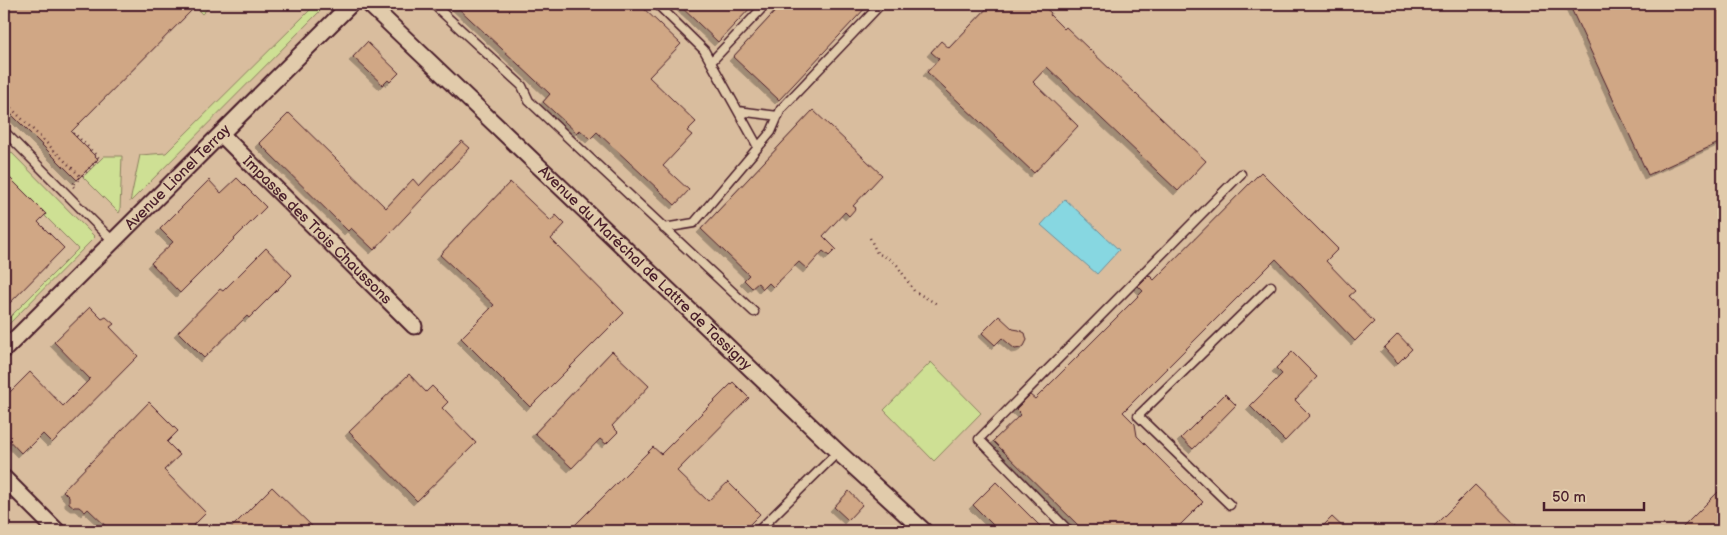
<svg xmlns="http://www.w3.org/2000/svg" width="1727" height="535" font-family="'Balsamiq Sans',sans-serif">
<defs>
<filter id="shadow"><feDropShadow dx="-4" dy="4" stdDeviation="0" flood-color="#0004"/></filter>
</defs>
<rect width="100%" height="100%" fill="#e1cbab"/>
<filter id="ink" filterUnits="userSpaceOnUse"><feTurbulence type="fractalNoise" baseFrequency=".02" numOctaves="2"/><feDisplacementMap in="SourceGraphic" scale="10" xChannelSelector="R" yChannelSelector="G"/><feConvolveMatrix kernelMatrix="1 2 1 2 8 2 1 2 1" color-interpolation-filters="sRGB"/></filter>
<g filter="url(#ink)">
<!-- built -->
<path fill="#d9bd9e" d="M4,4H1723V531H4Z"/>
<!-- green -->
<path fill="#cee094" stroke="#8c8060" d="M192,4H212L202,14Z
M316,4H327L130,202L140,155L166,153Z
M4,145L95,237L4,329V323L78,249L45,216L46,214L4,172Z
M104,156H122L120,211L119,213L83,177Z
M931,362L981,413L934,461L884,410Z"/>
<!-- water -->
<path fill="#87d7e1" stroke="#6f8d98" d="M1065,199L1119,250L1097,274L1041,225Z"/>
<!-- building -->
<path fill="#d0a785" stroke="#4a1f2b" filter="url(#shadow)" d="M4,4H198L71,132L98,159L77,180L4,107Z
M454,4H639L681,44L649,77L696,122L687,131L692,135L663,166L689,190L675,205L597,132L590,139L580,130L577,133L543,102L550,94Z
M678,4H754L718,42Z
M782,4H869L779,100L733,57Z
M991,4H1041L1051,13L1050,15L1064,29L1066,27L1206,161L1178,191L1047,67L1033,82L1078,126L1034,173L927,72L939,59L931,52L941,41L949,48Z
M1569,4H1723V141L1648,175Z
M367,42L399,73L390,82L388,80L383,85L353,57Z
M813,110L882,175L853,206L856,208L849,216L845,212L823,236L836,249L829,256L823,251L807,269L799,262L773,287L769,283L763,289L758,283L752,288L744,280L749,275L701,229Z
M289,113L386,208L413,179L419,186L462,141L470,148L374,250L351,228L348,231L259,143Z
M4,172L46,214L38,222L64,248L4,309Z
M1261,172L1338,249L1326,261L1355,291L1349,296L1374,322L1355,341L1276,259L1123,412L1135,424L1137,436L1203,502L1174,531H1084L993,441L1021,414L1016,409L1030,395L1035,399L1143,291L1138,286L1149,275L1154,280Z
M237,178L266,207L180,293L151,263L173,242L160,229L209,180L221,193Z
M510,182L551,221L556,215L565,224L551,239L624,313L530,407L461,338L494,305L440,255Z
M266,248L292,275L249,318L247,316L204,358L178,332L220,289L223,291Z
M90,307L102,319L106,317L114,324L110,327L138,356L52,443L43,434L30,447L29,445L21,453L4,435V398L30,372L63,406L90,379L54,342Z
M999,316L1013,329L1019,330L1025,333L1027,340L1024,346L1021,348L1015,349L1002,338L995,345L982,333Z
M1398,334L1412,349L1398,363L1384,348Z
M612,351L649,386L612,426L618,432L606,444L600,439L572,468L535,433Z
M1292,352L1317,377L1295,400L1310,415L1285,441L1250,406L1282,374L1276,368Z
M409,374L426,392L432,386L448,402L442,408L476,443L417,501L349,432Z
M733,382L749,398L677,471L708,501L728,482L760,514L743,531H569L653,447L661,454Z
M1225,394L1236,405L1193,449L1181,438Z
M149,402L178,431L167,442L180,455L164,470L206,513L188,531H111L88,509L85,512L79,507H74L69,503V497L63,491Z
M996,482L1045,531H999L973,505Z
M1475,485L1522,531H1429Z
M272,487L317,531H228Z
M1723,487V531H1679Z
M849,491L862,505L848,520L834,507Z
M1332,517L1347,531H1318Z"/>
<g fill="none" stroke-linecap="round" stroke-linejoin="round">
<defs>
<path id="service" d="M433,4L522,86L529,101L754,312
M657,4L704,50L738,111
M711,62L766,4
M4,131L113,241
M758,147L738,111L778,116
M664,228L694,223L771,132L781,109L881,4
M1230,505L1138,416L1271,286
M758,531L838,452
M1069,531L979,439L1241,174"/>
<g id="minor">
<path id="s1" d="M369,4L838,452L924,531"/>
<path id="s2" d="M221,134L414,326"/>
<path id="s3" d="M4,350L351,4"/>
<path d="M4,478L57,531"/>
</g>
</defs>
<!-- service casing -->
<use href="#service" stroke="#4a1f2b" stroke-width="11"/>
<!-- minor casing -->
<use href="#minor" stroke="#4a1f2b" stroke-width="19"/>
<!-- path -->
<path stroke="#4a1f2b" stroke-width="2.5" stroke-dasharray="1 4" stroke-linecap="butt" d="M4,101L81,177L99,158L74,133L73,134
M74,187L72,185L81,177
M870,238L877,253L890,259L897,265L914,291L937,304"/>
<!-- service -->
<use href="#service" stroke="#e1cbab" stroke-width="8"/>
<!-- minor -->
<use href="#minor" stroke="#e1cbab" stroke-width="15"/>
</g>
</g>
<g text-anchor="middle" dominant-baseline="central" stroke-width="5" stroke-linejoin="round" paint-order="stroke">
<!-- street labels -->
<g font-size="15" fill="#4a1f2b" stroke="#e1cbab">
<text stroke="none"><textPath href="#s3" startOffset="245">Avenue Lionel Terray</textPath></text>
<text stroke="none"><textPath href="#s2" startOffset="136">Impasse des Trois Chaussons</textPath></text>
<text stroke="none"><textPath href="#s1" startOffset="382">Avenue du Maréchal de Lattre de Tassigny</textPath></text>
</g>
</g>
<!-- margin -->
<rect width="1727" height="535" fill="none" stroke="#e1cbab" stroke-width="20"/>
<rect x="10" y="10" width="1707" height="515" fill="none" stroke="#4a1f2b" stroke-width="2" filter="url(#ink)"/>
<!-- scale -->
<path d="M1544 502v8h100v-8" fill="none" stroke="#4a1f2b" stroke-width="2.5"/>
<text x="1552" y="502" font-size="15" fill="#4a1f2b" stroke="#e1cbab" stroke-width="4" paint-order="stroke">50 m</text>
</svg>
